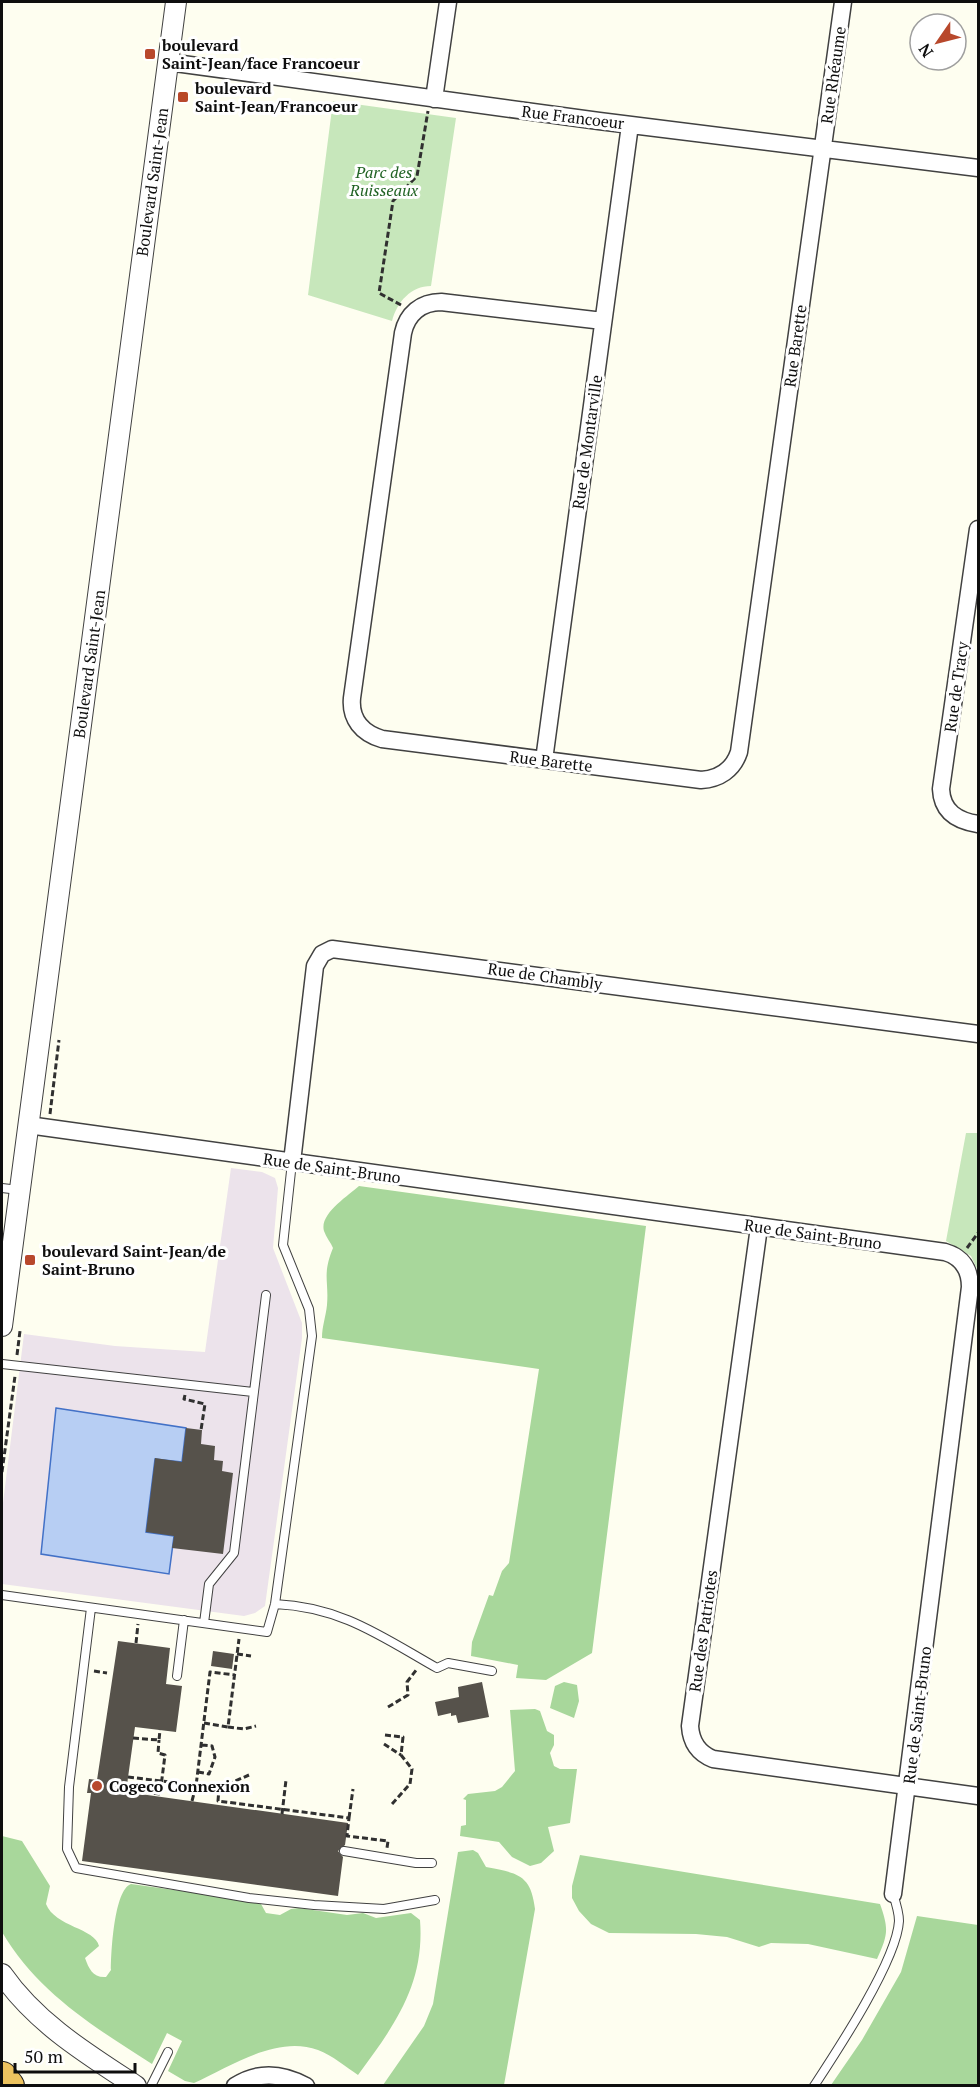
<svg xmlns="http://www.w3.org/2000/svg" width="980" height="2087" font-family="'PT Serif',serif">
<rect width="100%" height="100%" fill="#fefef0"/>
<!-- industrial -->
<path fill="#ece3eb" d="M231,1168L262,1172L275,1178L278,1188L273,1248L302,1323V1338L265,1606L255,1613L244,1616L2,1584V1511L24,1334L115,1346L205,1352Z"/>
<!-- green -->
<path fill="#c7e7bb" d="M333,101L456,118L431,286C411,286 397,302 392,321L308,295Z
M966,1133H978V1271L971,1256L946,1241Z"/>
<!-- forest -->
<path fill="#a8d79b" d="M359,1186L646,1226L592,1653L546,1680L516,1678L518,1665L471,1656L472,1642L489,1595L493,1596L502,1571L509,1563L539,1369L322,1338C322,1326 326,1316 327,1305C329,1280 322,1275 333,1248C331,1243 326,1237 324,1231C319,1214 348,1196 359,1186Z
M564,1682L577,1685L579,1701L574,1718L550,1708L555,1686Z
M535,1709L540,1711L547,1731L554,1735V1745L550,1753L554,1766L560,1769H577L570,1823L548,1827L554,1851L541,1863L530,1866L512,1857L499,1842L460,1836L461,1826L466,1825V1800L463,1799L468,1794L495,1791L502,1787L515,1771L510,1710Z
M2,1836L22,1841L50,1886L46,1904C55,1927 95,1928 99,1946L85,1958C89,1969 93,1978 106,1977L111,1970C111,1953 114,1890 131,1884L253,1901L261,1904L266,1913L280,1915L291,1909L299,1908L347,1915L363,1913L376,1918L411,1913L420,1920C425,1985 394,2026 358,2075C346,2067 332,2055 318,2050C277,2035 231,2066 194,2083L185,2081L168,2071L182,2041L167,2033L152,2064C94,2027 37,1992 2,1932Z
M473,1850L478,1853L486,1867C517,1873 531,1874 535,1909L504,2085H383L424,2026L433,2004L458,1852Z
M580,1855L880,1904C889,1929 888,1935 877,1959L808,1944L771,1943L759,1947L727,1937L696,1934L609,1933L591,1924L579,1911L572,1898V1886Z
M917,1916L978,1925V2085H831L862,2040L901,1972Z"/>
<!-- water -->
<path fill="#b7cef3" stroke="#4271c7" stroke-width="1.5" d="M56,1408L186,1428L182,1462L155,1459L146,1532L174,1536L169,1574L41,1554Z"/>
<!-- building -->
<path fill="#56524b" d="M186,1428L202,1430L201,1444L215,1446L214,1460L223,1461L222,1471L233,1473L223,1554L172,1548L174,1536L146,1532L155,1458L182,1462Z
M118,1641L170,1648L166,1684L182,1686L176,1732L135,1727L126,1792L348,1823L345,1845L338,1851L343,1857L338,1896L82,1861L91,1793H87L89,1779L97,1780Z
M213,1651L234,1654L232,1669L211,1666Z
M482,1682L489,1717L458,1723L456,1715L451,1716V1713L438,1716L435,1702L459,1697L458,1687Z"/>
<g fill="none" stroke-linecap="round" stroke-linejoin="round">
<defs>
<path id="service" d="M2,1188L19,1190
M2,1364L253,1392
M2,1595L267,1632L275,1604L312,1336L309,1309L283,1245L292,1162
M275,1604C342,1607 382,1637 437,1668L448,1663L492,1671
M91,1608L69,1787L67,1849L76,1868L249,1898L314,1905L384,1909L435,1900
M204,1623L209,1584L234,1553L266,1295
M177,1676L184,1620
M344,1851L416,1863H432
M151,2086L168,2052
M814,2086C837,2051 897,1960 899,1921C899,1912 896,1903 893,1894"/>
<path id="minor" d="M168,62L599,121L978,168
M434,99L448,2
M603,321L441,302C421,302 407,314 403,333L352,698C350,719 362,733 382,739L701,780C719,779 733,770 739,752L843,2
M978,529L941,789C942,812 958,821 978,824
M544,760L630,125
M28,1125L945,1252C962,1257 970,1269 970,1287L893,1894
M292,1162L315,966L322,954L332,949L978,1034
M759,1227L690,1726C691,1742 698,1753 713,1759L978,1796
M235,2086C258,2071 282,2073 306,2086"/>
<path id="tertiary" d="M2,1326L176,2
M2,1974C36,2023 87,2054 136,2086"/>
<path id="motorway" d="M2,2077L9,2086"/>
</defs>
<!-- service casing -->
<use href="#service" stroke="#414141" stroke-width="10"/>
<!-- minor casing -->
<use href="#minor" stroke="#414141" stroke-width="19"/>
<!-- tertiary casing -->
<use href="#tertiary" stroke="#414141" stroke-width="22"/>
<!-- motorway casing -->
<use href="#motorway" stroke="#1f1f1f" stroke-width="32"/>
<!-- path -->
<path stroke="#303030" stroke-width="3" stroke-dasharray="6 3" stroke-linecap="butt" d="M401,305L379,293L393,201L417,176L428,111
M50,1114L59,1040
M967,1248L978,1233
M17,1355L20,1331
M185,1395L184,1399L205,1404L201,1430
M2,1472L15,1376
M136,1643L138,1624
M237,1654L251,1656
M94,1671L107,1673
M388,1707L408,1695L407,1682L417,1669
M204,1723L228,1727L239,1639
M228,1727L244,1729L256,1726
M385,1735L403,1737L401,1755L412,1769L410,1784L392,1804
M133,1738L159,1740L160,1730
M384,1744L401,1755
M198,1772L209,1774L215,1757L212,1746L202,1745
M128,1777L219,1788L218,1801L349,1818L347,1836L388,1841L387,1848
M219,1788L249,1775
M127,1790L160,1794L165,1755L158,1753L159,1740
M192,1801L196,1786L210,1672L235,1675
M282,1814L286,1780
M349,1818L353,1789"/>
<!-- service -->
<use href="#service" stroke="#fff" stroke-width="8"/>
<!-- minor -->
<use href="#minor" stroke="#fff" stroke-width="16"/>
<!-- tertiary -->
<use href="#tertiary" stroke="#fff" stroke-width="20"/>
<!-- motorway -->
<use href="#motorway" stroke="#edc35f" stroke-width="30"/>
</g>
<!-- markers -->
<g fill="#b8482c" stroke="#fff" stroke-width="2">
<rect x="144" y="48" width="12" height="12" rx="3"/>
<rect x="177" y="91" width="12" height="12" rx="3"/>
<rect x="24" y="1254" width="12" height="12" rx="3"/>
<circle cx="97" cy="1786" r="6"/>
</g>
<g text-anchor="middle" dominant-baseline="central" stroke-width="6" stroke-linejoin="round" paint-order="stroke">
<!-- poi labels -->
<g font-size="16" font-weight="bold" fill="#0e0e0e" stroke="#fff" text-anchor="start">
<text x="162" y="45">boulevard<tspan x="162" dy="18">Saint-Jean/face Francoeur</tspan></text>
<text x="195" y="88">boulevard<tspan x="195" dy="18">Saint-Jean/Francoeur</tspan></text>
<text x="42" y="1251">boulevard Saint-Jean/de<tspan x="42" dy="18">Saint-Bruno</tspan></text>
<text x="109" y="1786">Cogeco Connexion</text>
</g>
<!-- street labels -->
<g font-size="16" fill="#0e0e0e" stroke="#fff">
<text transform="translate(833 75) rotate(-82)">Rue Rhéaume</text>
<text transform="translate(573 117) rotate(7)">Rue Francoeur</text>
<text transform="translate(152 182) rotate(-82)">Boulevard Saint-Jean</text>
<text transform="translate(795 346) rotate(-82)">Rue Barette</text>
<text transform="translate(587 442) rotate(-82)">Rue de Montarville</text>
<text transform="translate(89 664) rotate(-82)">Boulevard Saint-Jean</text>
<text transform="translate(956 687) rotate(-82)">Rue de Tracy</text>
<text transform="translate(551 761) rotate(7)">Rue Barette</text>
<text transform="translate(545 976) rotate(8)">Rue de Chambly</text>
<text transform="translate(332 1168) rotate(8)">Rue de Saint-Bruno</text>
<text transform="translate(813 1234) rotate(8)">Rue de Saint-Bruno</text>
<text transform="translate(703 1631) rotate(-82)">Rue des Patriotes</text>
<text transform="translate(917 1715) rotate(-83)">Rue de Saint-Bruno</text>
</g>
<!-- park labels -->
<g font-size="16" font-style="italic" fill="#216324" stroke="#fff">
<text x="384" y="172">Parc des<tspan x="384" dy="18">Ruisseaux</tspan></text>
</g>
</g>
<!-- border -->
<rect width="980" height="2087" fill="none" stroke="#0e0e0e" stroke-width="6"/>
<!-- north arrow -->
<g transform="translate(938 42) rotate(235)"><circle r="28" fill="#ffffff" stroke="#9f9f9f" stroke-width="1.5"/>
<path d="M0-4.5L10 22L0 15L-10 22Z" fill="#b8482c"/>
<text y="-9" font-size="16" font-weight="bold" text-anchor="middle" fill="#0e0e0e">N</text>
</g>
<!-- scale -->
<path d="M15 2063v9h120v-9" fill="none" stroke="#0e0e0e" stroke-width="3"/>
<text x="24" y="2063" font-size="18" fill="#0e0e0e" stroke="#ffffff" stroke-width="4.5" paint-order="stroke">50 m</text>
</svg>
